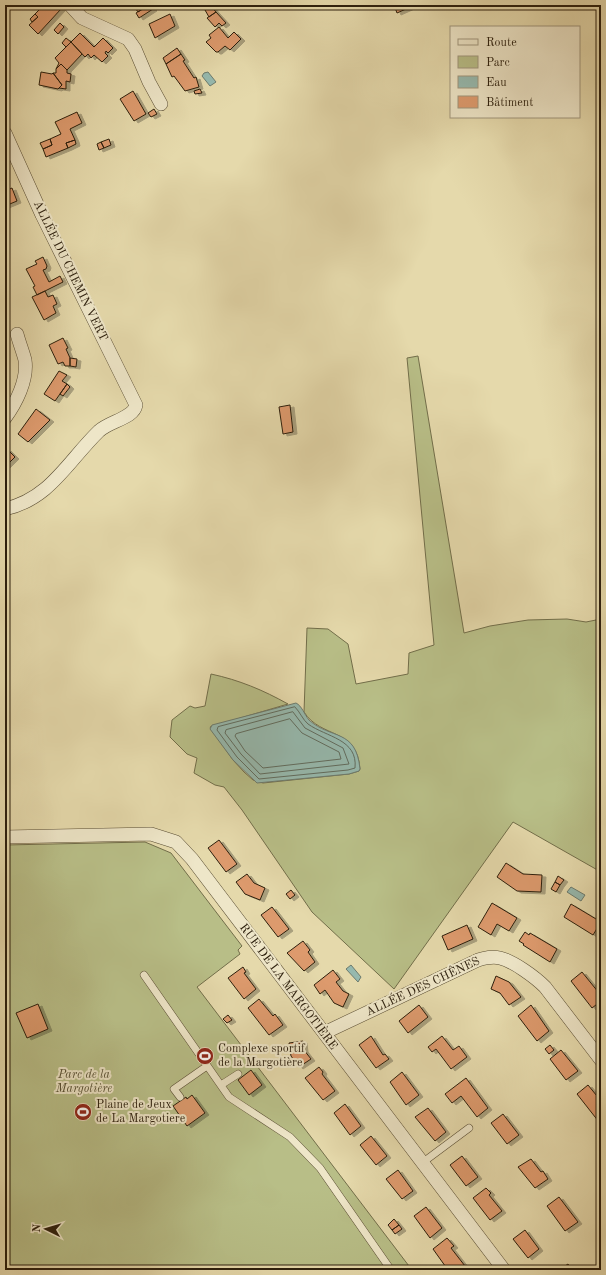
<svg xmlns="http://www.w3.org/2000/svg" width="606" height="1275" font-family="'Old Standard TT',serif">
<defs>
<filter id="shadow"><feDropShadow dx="4" dy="2" stdDeviation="0" flood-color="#0004"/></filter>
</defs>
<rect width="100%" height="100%" fill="#e5d9ab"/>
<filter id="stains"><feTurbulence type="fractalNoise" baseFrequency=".005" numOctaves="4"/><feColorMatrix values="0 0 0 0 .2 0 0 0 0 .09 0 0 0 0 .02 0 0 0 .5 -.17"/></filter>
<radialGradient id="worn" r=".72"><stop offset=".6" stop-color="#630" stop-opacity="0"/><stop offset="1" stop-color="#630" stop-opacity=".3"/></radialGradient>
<!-- green -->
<path fill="#b8be87" stroke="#726e4a" d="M418,356L464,633L490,626L528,620L567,619L586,622L601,619V872L513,822L394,989L312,912L242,810L224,787L215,785L194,773L197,758L187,754L170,737L172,720L190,706L195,708L205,706L211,674C239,680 263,690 288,704L210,727L233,760L244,772L253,780L263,783L349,774L359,771L360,769C357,727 321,739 304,712L307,628L328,629L348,644L356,684L408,674L409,653L434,645L407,358Z
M145,842L171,853L242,946L238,950L240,954L197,987L412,1270H5V845Z"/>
<!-- water -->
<path fill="#96b9ae" stroke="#6c7b6e" d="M208,72L216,82L210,86L202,76L204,73Z
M296,703C302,706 304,714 309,720C331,740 356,728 360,769L359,771L349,774L257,783L233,760L210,729L212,725Z
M571,887L585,895L581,901L567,892Z
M351,965L361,977L358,982L346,969Z"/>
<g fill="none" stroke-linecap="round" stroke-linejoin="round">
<!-- shore -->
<path stroke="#616c5e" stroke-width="1" d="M295,707C300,712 303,720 308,724C326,737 358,739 355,768L348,770L259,779L237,757L217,730L218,727Z
M293,712L305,728L343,748L349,764L260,774L241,754L225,733L226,730Z
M290,719L302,733L339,752L341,759L263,768L245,751L235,736L236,734Z"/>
</g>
<!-- building -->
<path fill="#dd9a6d" stroke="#2c1f0d" filter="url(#shadow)" d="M44,5L47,6L58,5L61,9L38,34L29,25L38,17L35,14Z
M133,5H149L138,12Z
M149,5L153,9L139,18L136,13Z
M394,5H415L397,13Z
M211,6L216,12L209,17L205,10Z
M216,12L226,23L222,26L219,23L215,27L207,18Z
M35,14L38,17L32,22L30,19Z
M170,14L175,26L155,38L149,24Z
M60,23L64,27L58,34L54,30Z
M219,27L228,38L234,32L241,39L230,50L225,46L218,52H216L206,42L211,38L209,35Z
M80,33L94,47L103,38L113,48L108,53L106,51L105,53L108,56L102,62L94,55L91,58L88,54L85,57L71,42Z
M66,38L71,42L66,47L62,43Z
M71,42L82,54L67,70L61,64L56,69L59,63L55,58Z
M177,48L181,54L166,64L163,58Z
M181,54L185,60L183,61L194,78L196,77L199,87L185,91L174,76L172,77L166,64Z
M61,64L67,70V73L71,74L70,82L66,81V89L59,88L62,85L53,73H56V69Z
M41,72L52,74L53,73L62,85L58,89L39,85Z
M200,89L202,93L195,94L194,91Z
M133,91L146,114L134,121L120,99Z
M154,109L157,114L151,117L148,113Z
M77,112L82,123L70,129L75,140L66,143L68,148L46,157L43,149L52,145L50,139L61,134L55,122Z
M50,139L52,145L43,149L40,143Z
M109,139L111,145L104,148L101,142Z
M75,140L76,144L68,148L66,143Z
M101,142L104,148L99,150L97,144Z
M12,188L17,201L5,206V191Z
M43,257L47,266L46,269L43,270L49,282L60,276L63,282L37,295L33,287L35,286L26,269L37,264L35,261Z
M45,291L48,297L53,295L57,304L53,306L56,313L44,320L32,297Z
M63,338L68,348L66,349L70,358V366H65L63,362L58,364L49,345Z
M70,358L77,359L76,367L70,366Z
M59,371L67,375L62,381L67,384L55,401L44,394Z
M67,384L70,387L63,396L60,394Z
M290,405L293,432L283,434L279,407Z
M36,409L50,420L28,442L18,434Z
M7,449L15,457L5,467V452Z
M219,840L237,864L226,872L208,848Z
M506,863L523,874L542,875L541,892L517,891L497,877Z
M247,874L254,883L265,888L260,900L245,894L236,882Z
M558,876L564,880L560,885L555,882Z
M555,882L560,885L556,892L551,889Z
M291,890L295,895L290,899L286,894Z
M492,903L517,918L509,931L497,924L491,935L478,927Z
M571,904L601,922L593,935L564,917Z
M272,907L289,929L278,937L261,915Z
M467,925L473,939L448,950L442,936Z
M525,932L529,935L530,933L557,949L550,962L523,945L524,944L519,941Z
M303,941L310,950L308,952L315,962L304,971L287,953Z
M243,967L246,972L244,973L256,989L244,999L228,978Z
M333,970L340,979L336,982L343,991L349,994L343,1007L334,1003L325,990L320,994L314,985Z
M582,972L599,993L601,991V1001L592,1008L571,981Z
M496,976L509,982L521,997L509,1005L500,993L491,989Z
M259,999L273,1016L275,1014L283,1025L269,1035L248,1008Z
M38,1004L48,1029L27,1038L16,1013Z
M419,1005L428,1017L408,1033L399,1021Z
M531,1005L549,1031L537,1041L518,1016Z
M228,1015L232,1020L227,1023L223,1019Z
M371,1036L383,1055L385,1054L389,1059L376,1068L359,1045Z
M442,1036L453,1050L459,1046L467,1057L451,1069L436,1049L432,1052L428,1047Z
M303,1041L304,1050L311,1059L299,1067L291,1056L289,1043Z
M550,1045L554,1050L549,1054L545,1049Z
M561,1050L578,1071L566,1080L550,1059Z
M319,1067L323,1072L322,1074L335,1091L323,1100L305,1078Z
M251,1070L262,1085L249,1095L238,1080Z
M402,1072L419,1095L406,1105L390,1082Z
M466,1078L488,1108L477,1117L461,1096L452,1103L445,1094Z
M588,1085L601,1101V1120L599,1122L577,1094Z
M192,1095L205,1113L187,1126L173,1106L186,1097L187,1099Z
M345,1104L361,1126L350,1135L334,1113Z
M428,1108L446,1132L435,1141L415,1117Z
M503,1114L519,1135L507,1144L491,1123Z
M371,1136L387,1156L376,1165L360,1145Z
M462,1156L478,1177L466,1186L450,1165Z
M531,1159L541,1172L543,1171L548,1179L535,1188L518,1167Z
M398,1170L413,1191L402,1199L386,1179Z
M486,1188L491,1193L489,1195L502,1211L490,1220L473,1198Z
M559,1197L578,1222L565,1231L547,1206Z
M426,1207L442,1228L430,1238L414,1216Z
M394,1219L399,1225L392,1230L388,1225Z
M399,1225L402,1229L395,1234L392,1230Z
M525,1230L539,1249L528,1258L513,1239Z
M447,1238L454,1246L451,1248L465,1266L459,1270H448L433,1249Z
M568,1264L572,1270H559Z"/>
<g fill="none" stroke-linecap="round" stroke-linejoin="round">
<defs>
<path id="lane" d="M144,975L229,1097L290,1137L320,1168L391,1270
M221,1085L238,1074
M180,1097L174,1089L207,1066
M422,1163L469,1128"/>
<path id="street" d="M70,5L82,18L128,39L135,49L149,82L161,104
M5,133L42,215L136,405C134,418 110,421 99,431C68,461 50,499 5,509
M5,418C16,403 28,380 25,360C23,352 19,342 17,334
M5,837L151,834L176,842L192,859L504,1270
M324,1033L478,960C485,958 492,956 500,958C513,961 535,977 545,987L601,1060"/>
</defs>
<!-- lane casing -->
<use href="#lane" stroke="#5a4e34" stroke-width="8"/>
<!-- street casing -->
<use href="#street" stroke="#5a4e34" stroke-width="14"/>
<!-- lane -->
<use href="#lane" stroke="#eee6c8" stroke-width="7"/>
<!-- street -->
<use href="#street" stroke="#eee6c8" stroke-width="13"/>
</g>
<!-- icons -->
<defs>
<symbol id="stadium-disc" viewBox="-11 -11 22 22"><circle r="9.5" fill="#8f2418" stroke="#eee6c8"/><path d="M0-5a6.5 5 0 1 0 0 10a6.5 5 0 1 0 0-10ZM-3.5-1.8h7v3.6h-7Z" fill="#fff"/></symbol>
</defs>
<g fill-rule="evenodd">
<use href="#stadium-disc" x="195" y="1046" width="20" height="20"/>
<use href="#stadium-disc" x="73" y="1102" width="20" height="20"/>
</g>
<g text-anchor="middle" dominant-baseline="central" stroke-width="4" stroke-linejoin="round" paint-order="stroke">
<!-- street labels -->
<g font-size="12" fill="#2c1f0d" stroke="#eee6c8">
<text transform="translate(70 271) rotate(64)">ALLÉE DU CHEMIN VERT</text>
<text transform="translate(288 987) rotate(53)">RUE DE LA MARGOTIÈRE</text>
<text transform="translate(423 987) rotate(-25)">ALLÉE DES CHÊNES</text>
</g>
<!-- poi labels -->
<g font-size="12" fill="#2c1f0d" stroke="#eee6c8" text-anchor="start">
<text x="218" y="1049">Complexe sportif<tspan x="218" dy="14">de la Margotière</tspan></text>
<text x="96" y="1105">Plaine de Jeux<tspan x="96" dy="14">de La Margotiere</tspan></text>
</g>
<!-- park labels -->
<g font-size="12" font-style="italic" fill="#564f32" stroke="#eee6c8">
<text x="84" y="1075">Parc de la<tspan x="84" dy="14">Margotière</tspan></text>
</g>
</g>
<!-- margin -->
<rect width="606" height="1275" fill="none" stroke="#e5d9ab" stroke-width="20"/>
<rect x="6" y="6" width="594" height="1263" fill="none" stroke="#2c1f0d" stroke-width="2"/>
<rect x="10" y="10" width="586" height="1255" fill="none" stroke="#2c1f0d"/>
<!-- legend -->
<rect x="450" y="26" width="130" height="92" fill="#eee6c8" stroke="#a0967d"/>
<rect x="458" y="39" width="20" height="6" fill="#eee6c8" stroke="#a0967d"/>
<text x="486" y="46" font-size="12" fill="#2c1f0d">Route</text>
<rect x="458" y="56" width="20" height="12" fill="#b8be87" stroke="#a0967d"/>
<text x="486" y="66" font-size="12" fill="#2c1f0d">Parc</text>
<rect x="458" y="76" width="20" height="12" fill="#96b9ae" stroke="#a0967d"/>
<text x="486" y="86" font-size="12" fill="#2c1f0d">Eau</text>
<rect x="458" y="96" width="20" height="12" fill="#dd9a6d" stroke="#a0967d"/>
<text x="486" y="106" font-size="12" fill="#2c1f0d">Bâtiment</text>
<!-- north arrow -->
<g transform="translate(46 1229) rotate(275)" stroke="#eee6c8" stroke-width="3" paint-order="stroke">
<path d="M0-3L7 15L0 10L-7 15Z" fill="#2c1f0d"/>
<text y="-6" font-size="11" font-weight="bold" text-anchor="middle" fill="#2c1f0d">N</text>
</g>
<rect width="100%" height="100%" filter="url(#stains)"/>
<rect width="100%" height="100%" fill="url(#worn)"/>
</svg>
